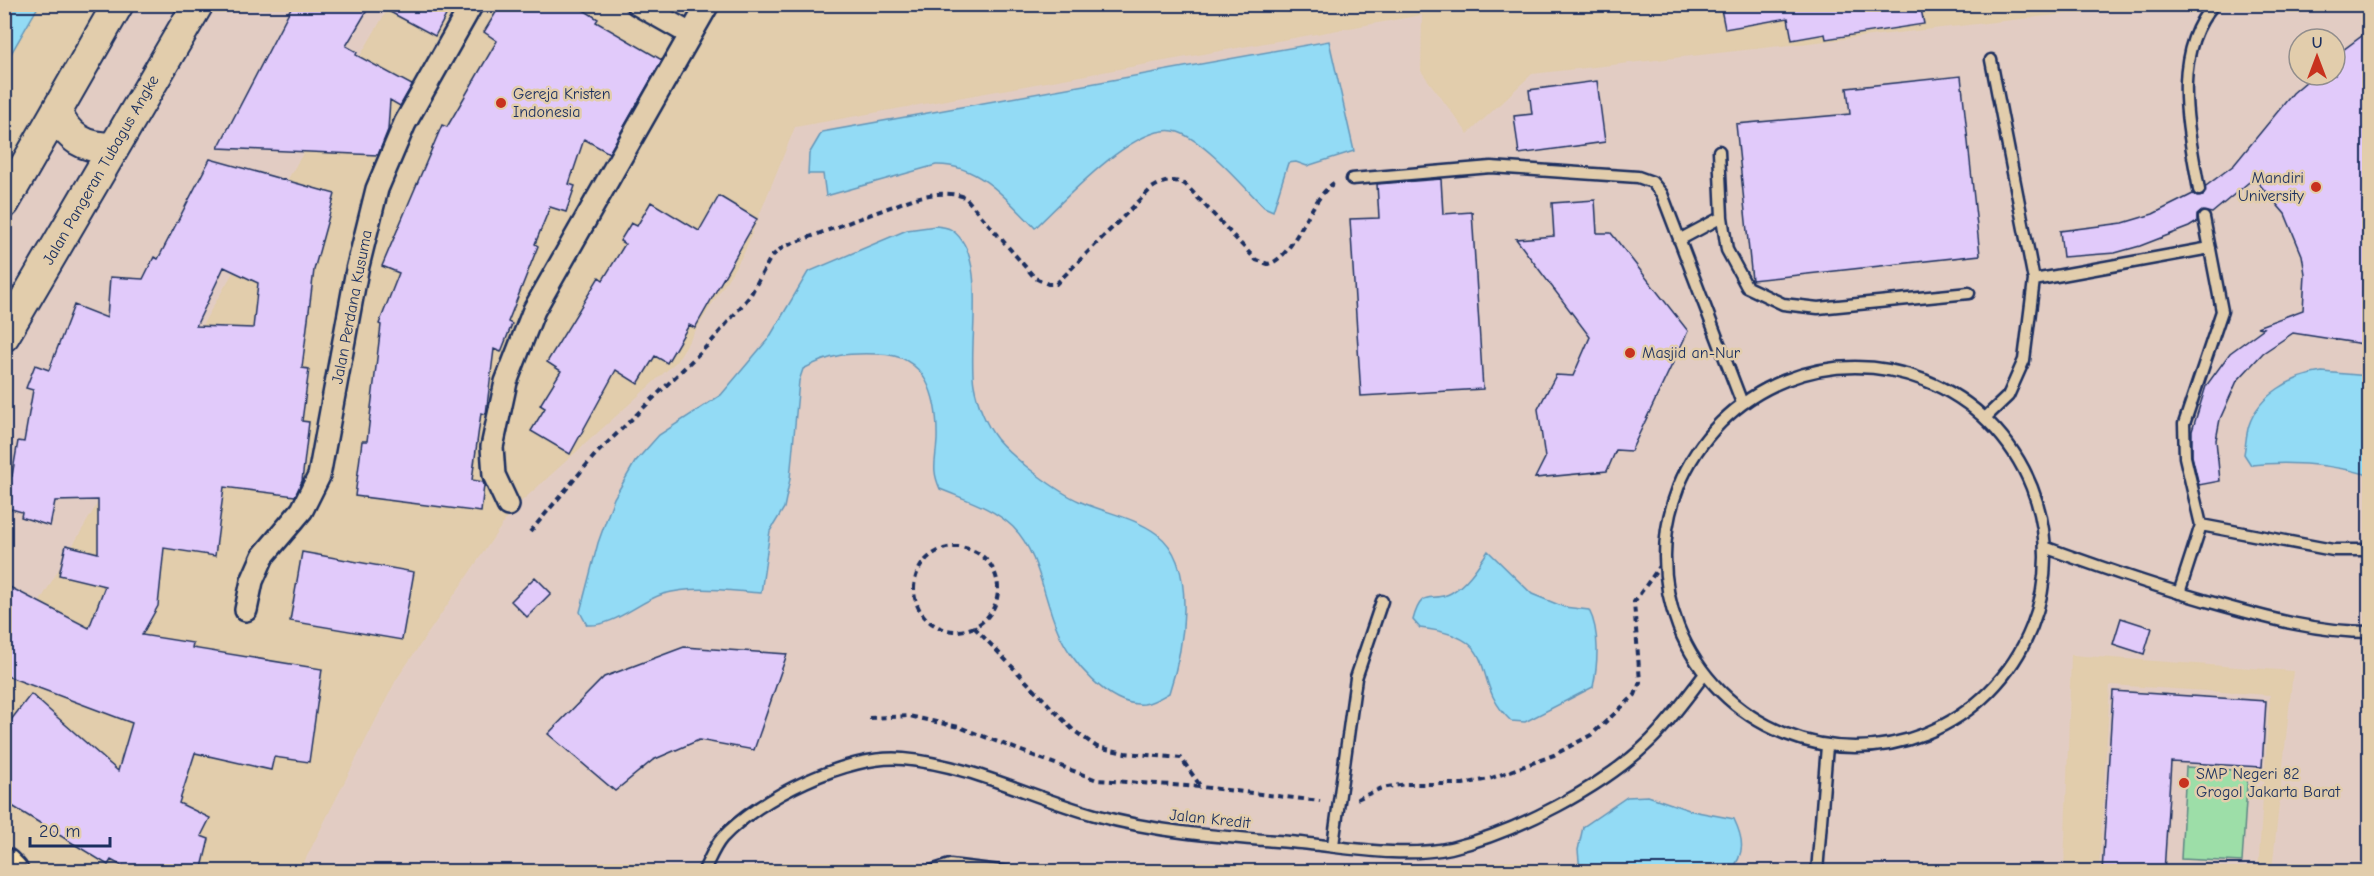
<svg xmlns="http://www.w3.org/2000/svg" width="2374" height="876" font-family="'Comic Neue',sans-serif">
<rect width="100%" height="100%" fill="#e2cdac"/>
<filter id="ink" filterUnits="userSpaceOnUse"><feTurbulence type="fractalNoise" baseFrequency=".0167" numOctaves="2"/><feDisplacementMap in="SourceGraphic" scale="12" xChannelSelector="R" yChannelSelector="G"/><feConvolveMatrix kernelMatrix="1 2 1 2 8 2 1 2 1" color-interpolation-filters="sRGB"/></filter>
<g filter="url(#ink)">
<!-- built -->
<path fill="#e2ccc3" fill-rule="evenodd" d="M111,5H390L5,661V171Z
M2146,5H2369V871H2272L2293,671L2071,655L2064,871L299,872L396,680L513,509L676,362L744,253L795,127L1422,15L1421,71L1468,134L1532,74ZM2299,39H2335V75H2299Z
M2110,685L2270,695L2258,871L2099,872Z"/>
<!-- green -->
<path fill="#9ddea8" stroke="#5c8683" stroke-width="1.5" d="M2186,767L2248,771L2242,862L2181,859Z"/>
<!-- water -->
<path fill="#93dbf5" stroke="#6396b9" stroke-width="1.5" d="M5,4L39,5L5,64L4,5Z
M1329,41L1354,151L1307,166L1296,162L1288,163L1273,211L1264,207C1243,186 1206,142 1178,132C1138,118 1063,202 1035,228C1007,199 979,164 936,165L826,196L823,174H808L809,154L822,132Z
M936,226C942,227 949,227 953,231C989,258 967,344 974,385C977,403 986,425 997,439C1014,459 1057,492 1081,502C1106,513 1134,517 1157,534C1199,565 1183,651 1169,693C1162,697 1152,703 1144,704C1109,707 1070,661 1058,631C1043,598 1040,554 1013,527C992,507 966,500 940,489C931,469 936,461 937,440C938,398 927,354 878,354C846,353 832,354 803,369L799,381L790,479L784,508L770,531L761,593C730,591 694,585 663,594C638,602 614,627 587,625L580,612L598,543L614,498L635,462L659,435L721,395L769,338L808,272L907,230Z
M2322,372L2369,376V475C2330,464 2292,461 2251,465L2244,454C2246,444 2246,434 2249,425C2259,395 2292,376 2322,372Z
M1488,551L1532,594L1564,607L1589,610C1600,631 1598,664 1593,687L1525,722L1511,721C1466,678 1507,638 1420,628L1413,620C1422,586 1431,604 1451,593C1467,584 1478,566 1488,551Z
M1648,796L1692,811L1734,819C1744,840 1745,853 1731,871H1580L1578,850L1583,827L1627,797Z"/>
<!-- building -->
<path fill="#e1cafa" stroke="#1b2f5e" stroke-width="1.5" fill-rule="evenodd" d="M293,4H371L346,46L357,52L356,55L412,85L400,106L390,100L388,130L378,155L218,148Z
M375,4H452L435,36Z
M501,4H574L598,19L596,22L662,60L609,153L584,139L569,184L575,186L566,212L550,207L535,244L538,246L508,322L512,324L501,352L494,349L486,414L481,413L472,480L483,482L484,485L481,512L355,496L362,441H367L381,325L379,324L399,273L382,266L442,125L447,127L497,41L484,32Z
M1720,4H1920L1924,24L1826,39L1825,34L1792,40L1788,18L1725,29Z
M2370,30V345L2293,333L2263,353L2237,381L2220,419L2216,440L2220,481L2199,485L2192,456V431L2206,386L2230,353L2264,328L2257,327L2303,310L2305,274L2302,255L2285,214L2254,178L2212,213L2202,211L2197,215V222L2189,227L2140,246L2115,253L2063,257L2060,231L2123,223L2153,214L2193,194L2197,197L2203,196L2206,186L2234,165L2293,93L2314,75H2335V56Z
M1961,76L1980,255L1752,280L1736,124L1850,114L1847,88Z
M1597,81L1605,142L1519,154L1514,116L1532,114L1529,90Z
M210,159L335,194L314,270L302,368L309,369L302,421L309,422L302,481L295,496L224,487L215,556L164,548L158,606L142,635L193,643L192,648L322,669L309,762L274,757L271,770L195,753L179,803L210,818L201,836L209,839L201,872H133L111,860L108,865L4,801V729L31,694L118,771L132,723L4,675V584L89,628L105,586L59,575L66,545L98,553V500L55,501L50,526L21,517L22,512L4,507V474L12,476L18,441L24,442L33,390L26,388L35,365L49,370L74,305L107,318L110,277L143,279L154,257L158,259ZM224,267L258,283L253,328L196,326Z
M1441,179L1443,214L1472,212L1483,389L1361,396L1350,219L1379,218L1377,184Z
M719,196L757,219L695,328L689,325L667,363L655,356L638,384L616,370L570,454L531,431L545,408L540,405L561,371L547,362L599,277L603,280L625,244L620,241L631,223L637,226L651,202L699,231Z
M1595,200L1597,233H1611L1688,331L1631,451L1616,450L1607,471L1535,478L1545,458L1538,409L1556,375L1573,376L1590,337L1516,239L1554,236L1552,203Z
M302,552L414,572L402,640L290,621Z
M535,577L551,593L527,617L511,601Z
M2121,618L2152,628L2144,654L2113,644Z
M684,647L787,654L754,750L699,740L653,760L615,791L548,734L604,677Z
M2113,691L2266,701L2262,767L2171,762L2164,872H2102Z"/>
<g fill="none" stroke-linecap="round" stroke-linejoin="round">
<defs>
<path id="service" d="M1352,179L1491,167L1638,177L1652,182L1662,194L1742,403
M2199,190C2189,130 2169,55 2214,4
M1722,217L1727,250L1747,287L1783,304L1818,308L1969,293
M2204,218L2222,311L2184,424L2185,457L2201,525L2333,550H2370
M1679,240L1722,217L1719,151
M2034,280L2210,248
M1665 557a190 190 0 1 1 380 0a190 190 0 1 1-380 0Z
M1986,417L2008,396L2024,360L2034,280L1991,60
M2047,548C2105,569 2162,589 2221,605C2271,619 2318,632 2370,632
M2179,593L2201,525
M1333,845L1356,678L1382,601
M703,872C709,861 714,847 722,838C759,798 848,754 903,759C971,765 1030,797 1095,815C1159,833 1224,837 1289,842C1341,846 1399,859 1451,848C1515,833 1604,787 1651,740C1670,721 1687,697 1704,675
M928,872L950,865L1009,872
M1817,872L1827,746"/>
<path id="minor" d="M637,4L690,34
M508,505L494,475L492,447L506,382L534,310L708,4
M246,610L252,581L263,556L302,510L319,476L357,270L377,189L405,123L472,4"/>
<path id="secondary" d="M56,112C68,138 84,148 113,148
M4,203L118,4
M4,336L198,4"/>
<path id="trunk" d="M4,865L11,872"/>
</defs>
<!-- service casing -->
<use href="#service" stroke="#1b2f5e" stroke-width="15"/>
<!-- minor casing -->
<use href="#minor" stroke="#1b2f5e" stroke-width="26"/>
<!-- secondary casing -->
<use href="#secondary" stroke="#1b2f5e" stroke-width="34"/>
<!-- trunk casing -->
<use href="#trunk" stroke="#1b2f5e" stroke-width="38"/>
<!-- path -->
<path stroke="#1b2f5e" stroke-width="4" stroke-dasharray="6 4.5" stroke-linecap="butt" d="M530,532L595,455L711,342L750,296L771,257L783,247L912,199C929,194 948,191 965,197L1035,278L1048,284H1056L1152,188C1163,181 1175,178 1186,185L1256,260L1268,264C1295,258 1308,200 1334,183
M914 589a42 42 0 1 1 84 0a42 42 0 1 1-84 0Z
M974,627L1073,730L1097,747L1125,753L1181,758L1201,787
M869,718L909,716L959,727L1097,780L1201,787L1320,801
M1357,799L1382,788L1406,784H1463L1489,779L1554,755L1591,735L1635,695L1640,682L1634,602L1663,562"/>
<!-- service -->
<use href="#service" stroke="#e2cdac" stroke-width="10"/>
<!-- minor -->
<use href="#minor" stroke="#e2cdac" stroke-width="21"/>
<!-- secondary -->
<use href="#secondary" stroke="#e2cdac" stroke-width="30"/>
<!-- trunk -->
<use href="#trunk" stroke="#f9deab" stroke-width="33"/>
</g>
</g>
<!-- markers -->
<g fill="#c8321e" stroke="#e2cdac" stroke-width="2">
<circle cx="501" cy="103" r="6"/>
<circle cx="2316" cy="187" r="6"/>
<circle cx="1630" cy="353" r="6"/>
<circle cx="2184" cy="783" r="6"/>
</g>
<g text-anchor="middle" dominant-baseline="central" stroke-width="5" stroke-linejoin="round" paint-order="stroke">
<!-- poi labels -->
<g font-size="16" fill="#1b2f5e" stroke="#e2cdac" text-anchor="start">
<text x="513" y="94">Gereja Kristen<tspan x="513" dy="18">Indonesia</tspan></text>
<text x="2304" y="178" text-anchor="end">Mandiri<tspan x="2304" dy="18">University</tspan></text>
<text x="1642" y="353">Masjid an-Nur</text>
<text x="2196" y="774">SMP Negeri 82<tspan x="2196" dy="18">Grogol Jakarta Barat</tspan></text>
</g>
<!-- street labels -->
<g font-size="16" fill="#1b2f5e" stroke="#e2cdac">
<text transform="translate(101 170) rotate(-60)">Jalan Pangeran Tubagus Angke</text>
<text transform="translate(352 307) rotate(-79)">Jalan Perdana Kusuma</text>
<text transform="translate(1210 819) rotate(6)">Jalan Kredit</text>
</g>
</g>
<!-- margin -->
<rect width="2374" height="876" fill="none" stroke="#e2cdac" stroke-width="24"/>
<rect x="12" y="12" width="2350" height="852" fill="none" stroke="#1b2f5e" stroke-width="2" filter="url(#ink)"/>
<!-- north arrow -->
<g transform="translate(2317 57)"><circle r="28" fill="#e2cdac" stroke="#928e8d" stroke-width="1.5"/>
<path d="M0-4.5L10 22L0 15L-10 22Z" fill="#c8321e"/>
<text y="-9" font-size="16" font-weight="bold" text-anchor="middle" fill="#1b2f5e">U</text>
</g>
<!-- scale -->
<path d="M30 837v9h80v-9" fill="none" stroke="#1b2f5e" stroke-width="3"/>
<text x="39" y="837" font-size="18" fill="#1b2f5e" stroke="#e2cdac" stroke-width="4.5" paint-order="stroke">20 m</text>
</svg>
